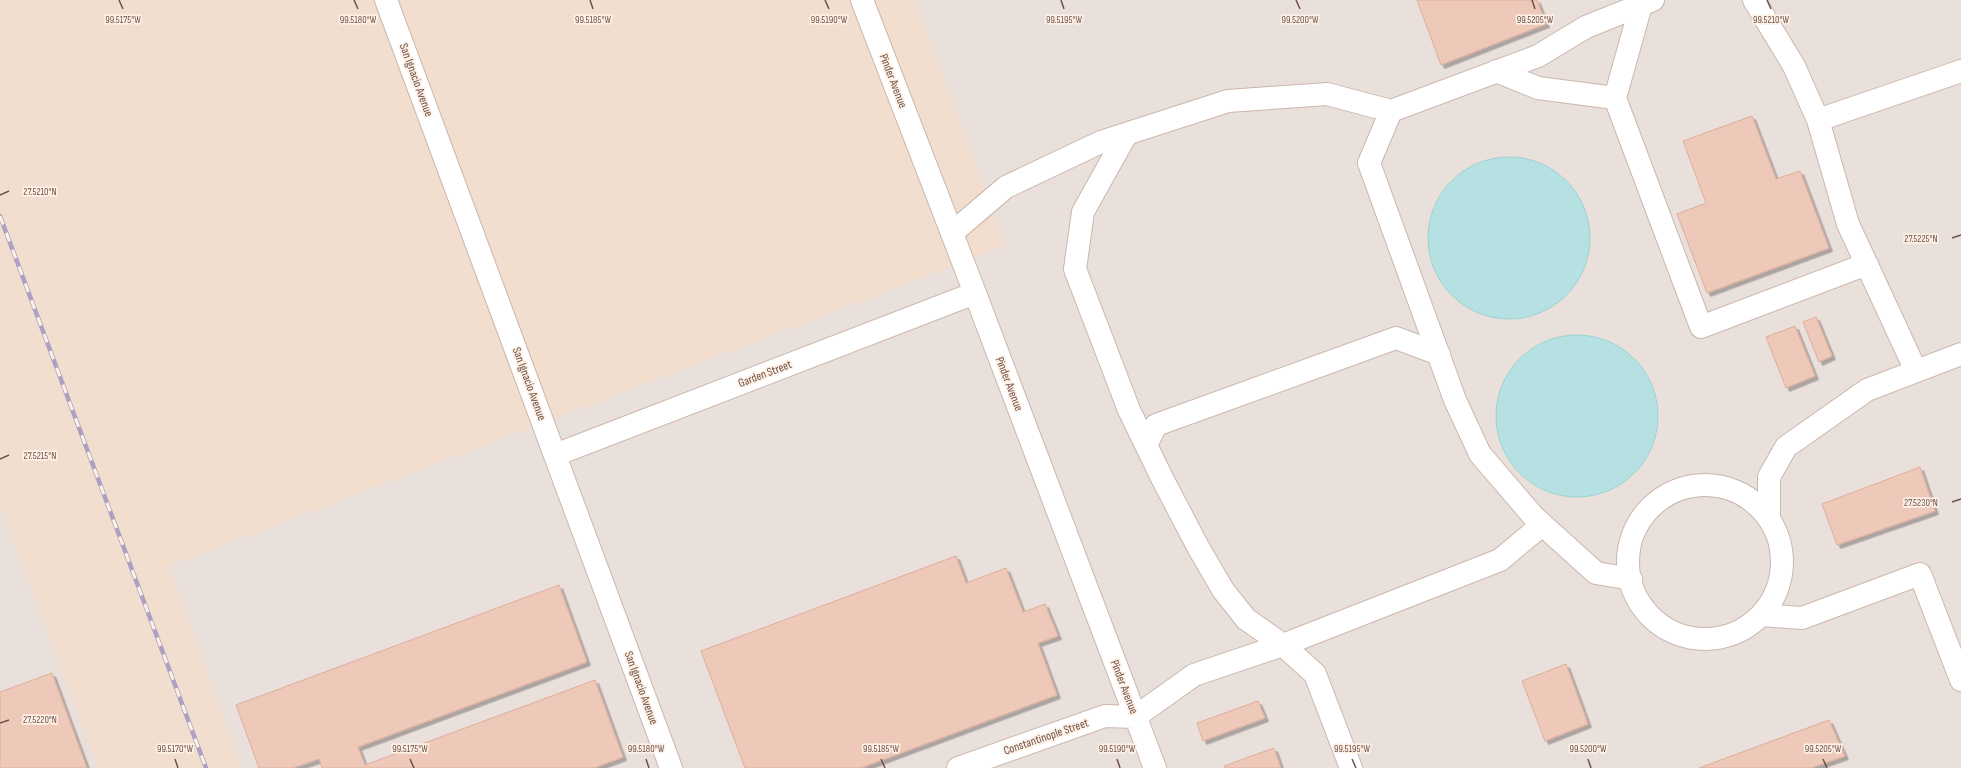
<svg xmlns="http://www.w3.org/2000/svg" width="1961" height="768" font-family="'Sofia Sans Condensed',sans-serif">
<defs>
<filter id="shadow"><feDropShadow dx="3.5" dy="3.5" stdDeviation="0" flood-color="#0004"/></filter>
</defs>
<rect width="100%" height="100%" fill="#faede0"/>
<!-- residential -->
<path fill="#f1decf" d="M0,0H1961V768H0Z"/>
<!-- industrial -->
<path fill="#e9e0db" d="M915,0H1961V768H242L169,566L1006,246Z
M0,505L98,768H0Z"/>
<!-- water -->
<path fill="#b6e1e2" stroke="#9dd1d3" d="M1428 238a81 81 0 1 1 162 0a81 81 0 1 1-162 0Z
M1496 416a81 81 0 1 1 162 0a81 81 0 1 1-162 0Z"/>
<!-- building -->
<path fill="#eec8b9" stroke="#e0ad9b" filter="url(#shadow)" d="M1417,0H1537L1546,24L1441,65Z
M1752,116L1776,179L1800,171L1829,248L1707,293L1677,214L1706,203L1683,141Z
M1816,317L1832,356L1819,362L1803,322Z
M1795,326L1815,376L1786,388L1766,337Z
M1920,467L1935,511L1837,545L1822,504Z
M956,556L966,583L1006,568L1023,612L1045,604L1058,636L1038,643L1057,695L861,768H745L701,651Z
M559,585L587,662L358,747L365,765L595,680L623,757L594,768H322L319,759L293,768H259L236,705Z
M1566,664L1588,724L1545,741L1522,681Z
M52,673L87,768H0V692Z
M1258,701L1265,718L1203,741L1197,723Z
M1829,720L1845,756L1811,768H1699Z
M1274,748L1281,768H1225L1224,766Z"/>
<g fill="none" stroke-linecap="round" stroke-linejoin="round">
<defs>
<path id="minor" d="M386,0L671,768
M862,0L975,293L1155,768
M1754,0L1794,66L1818,120
M1641,5L1615,98L1701,327L1867,264
M1496,71L1538,88L1615,98
M1126,135L1083,212L1075,269L1129,410L1163,480L1198,547L1223,590L1246,619L1283,645L1315,674L1351,768
M952,233L1006,187L1101,142L1228,101L1327,94L1391,111
M1916,371L1848,224L1818,120L1961,71
M1146,445L1156,425L1396,338L1439,354
M555,455L975,293
M1628 562a77 77 0 1 1 154 0a77 77 0 1 1-154 0Z
M1769,518V477L1786,447L1867,390L1961,354
M1631,579L1596,573L1534,517L1480,454L1455,400L1369,163L1391,111L1538,56L1586,27L1653,0
M1761,615L1802,618L1920,574L1961,680
M958,768L1105,716L1135,717L1194,675L1283,645L1500,560L1542,525"/>
</defs>
<!-- minor casing -->
<use href="#minor" stroke="#ccb6ab" stroke-width="24"/>
<!-- minor -->
<use href="#minor" stroke="#fff" stroke-width="22"/>
<defs>
<path id="rail" d="M0,216L206,768"/>
</defs>
<!-- rail casing -->
<use href="#rail" stroke="#aea0c2" stroke-width="4.5"/>
<!-- rail -->
<use href="#rail" stroke="#fef1e5" stroke-width="3" stroke-dasharray="9" stroke-linecap="butt"/>
</g>
<!-- ticks -->
<path fill="none" stroke="#6f5249" stroke-width="1.5" d="M119,0L123,9M354,0L358,9M590,0L593,9M825,0L829,9M1061,0L1064,9M1296,0L1300,9M1532,0L1535,9M1767,0L1771,9M0,195L9,191M1952,238L1961,235M0,459L9,455M1952,502L1961,499M0,723L9,720M175,759L178,768M410,759L414,768M646,759L649,768M881,759L885,768M1117,759L1120,768M1352,759L1356,768M1588,759L1591,768M1823,759L1827,768"/>
<g text-anchor="middle" dominant-baseline="central" stroke-width="3.5" stroke-linejoin="round" paint-order="stroke">
<!-- street labels -->
<g font-size="12" fill="#6f5249" stroke="#fef1e5">
<text transform="translate(416 80) rotate(70)">San Ignacio Avenue</text>
<text transform="translate(893 81) rotate(69)">Pinder Avenue</text>
<text transform="translate(765 374) rotate(-21)">Garden Street</text>
<text transform="translate(529 384) rotate(70)">San Ignacio Avenue</text>
<text transform="translate(1009 384) rotate(69)">Pinder Avenue</text>
<text transform="translate(1124 687) rotate(69)">Pinder Avenue</text>
<text transform="translate(641 688) rotate(70)">San Ignacio Avenue</text>
<text transform="translate(1046 737) rotate(-19)">Constantinople Street</text>
</g>
</g>
<g font-size="10" text-anchor="middle" fill="#6f5249" stroke="#fef1e5" stroke-width="3.5" stroke-linejoin="round" paint-order="stroke">
<text x="123" y="23">99.5175°W</text>
<text x="358" y="23">99.5180°W</text>
<text x="593" y="23">99.5185°W</text>
<text x="829" y="23">99.5190°W</text>
<text x="1064" y="23">99.5195°W</text>
<text x="1300" y="23">99.5200°W</text>
<text x="1535" y="23">99.5205°W</text>
<text x="1771" y="23">99.5210°W</text>
<text x="40" y="195">27.5210°N</text>
<text x="1921" y="242">27.5225°N</text>
<text x="40" y="459">27.5215°N</text>
<text x="1921" y="506">27.5230°N</text>
<text x="40" y="723">27.5220°N</text>
<text x="175" y="752">99.5170°W</text>
<text x="410" y="752">99.5175°W</text>
<text x="646" y="752">99.5180°W</text>
<text x="881" y="752">99.5185°W</text>
<text x="1117" y="752">99.5190°W</text>
<text x="1352" y="752">99.5195°W</text>
<text x="1588" y="752">99.5200°W</text>
<text x="1823" y="752">99.5205°W</text>
</g>
</svg>
